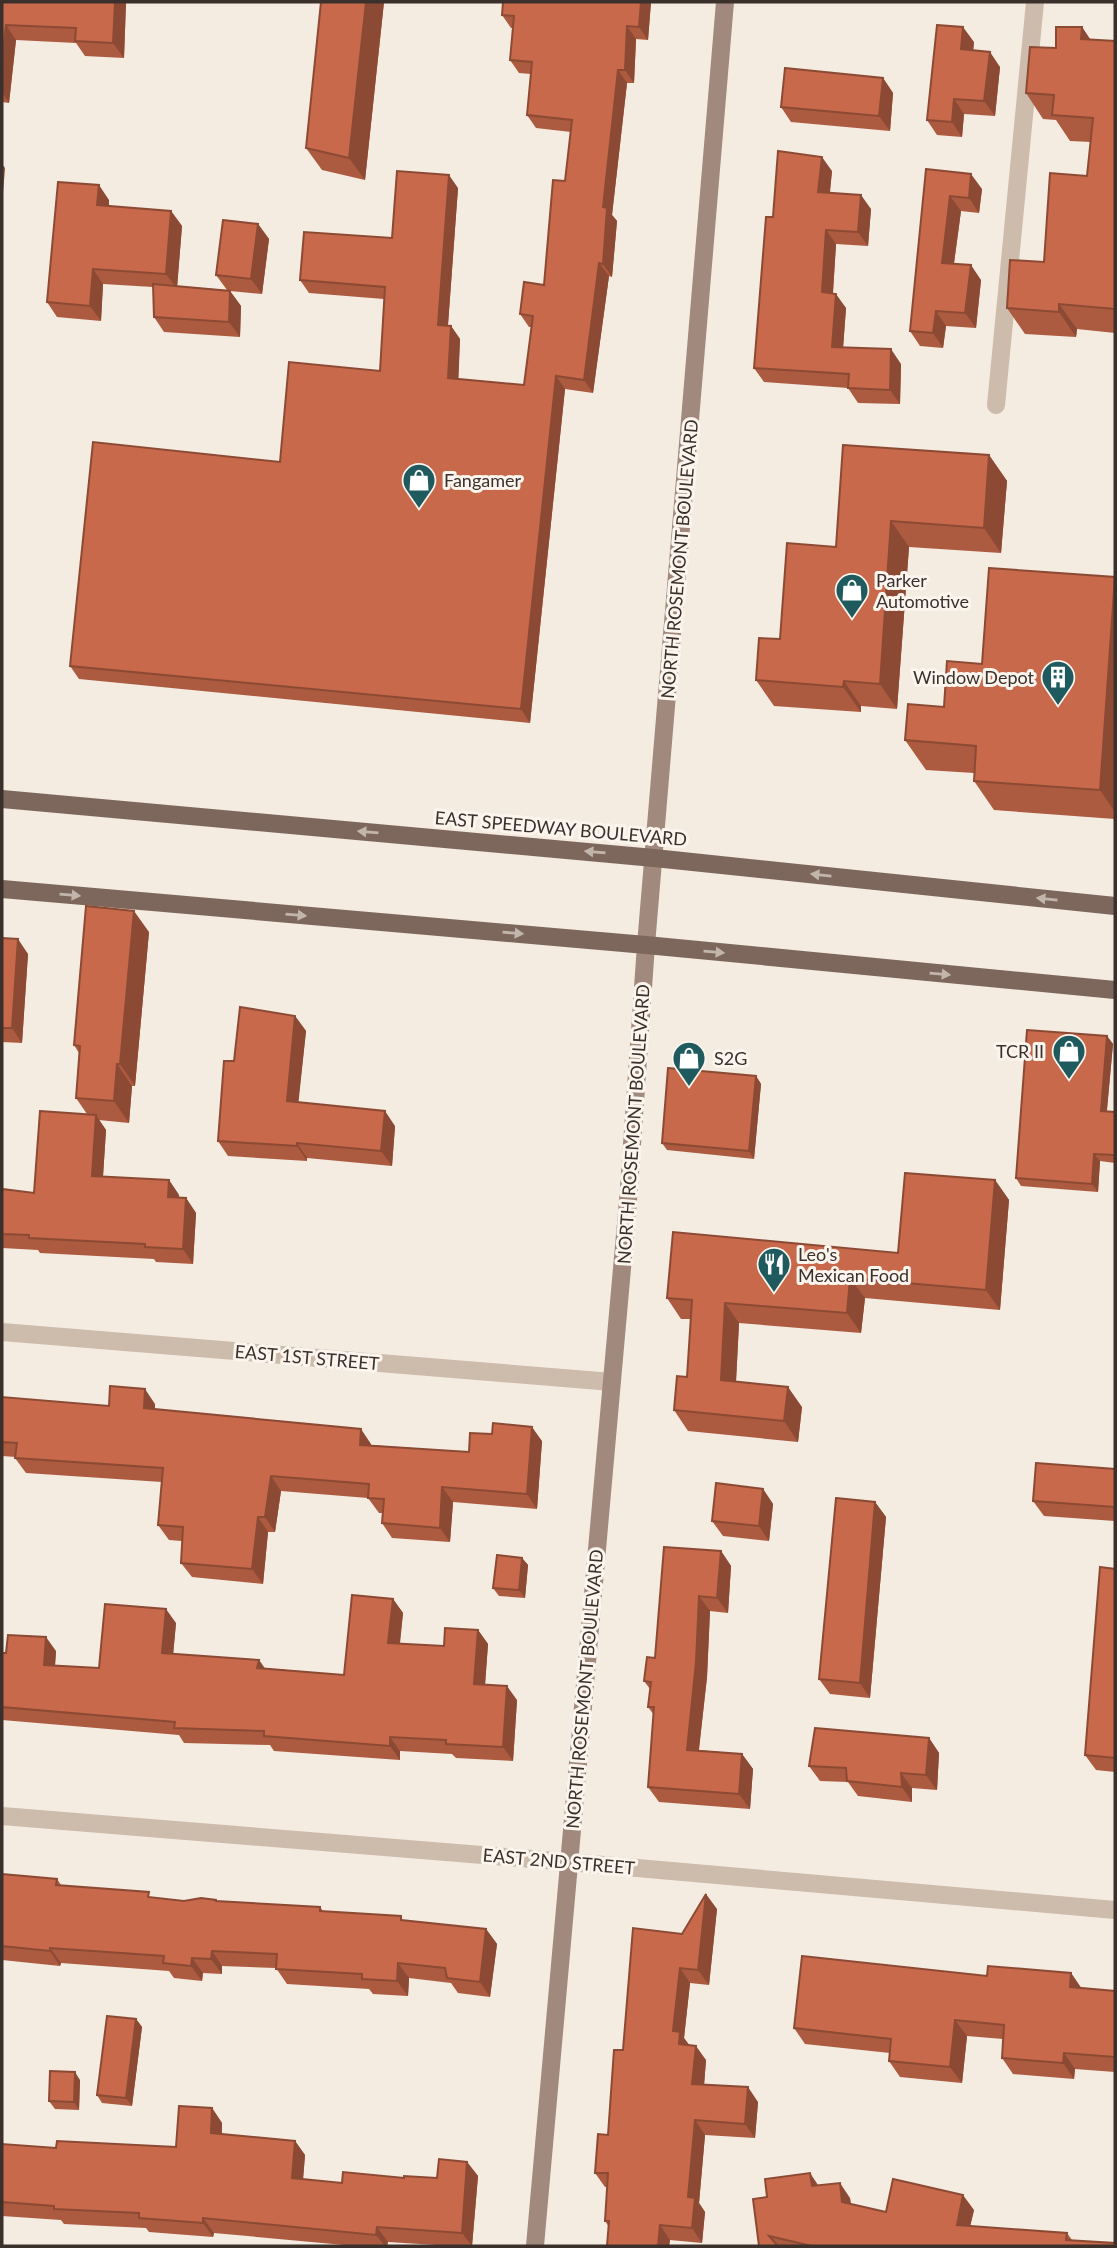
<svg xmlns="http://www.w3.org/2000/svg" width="1117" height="2248" font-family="Lato,sans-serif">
<rect width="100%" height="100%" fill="#f4ebe1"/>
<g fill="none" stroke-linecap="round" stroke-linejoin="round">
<!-- street -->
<path stroke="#cdbbac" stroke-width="18" d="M996,405L1035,2
M2,1332L612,1382
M2,1816L569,1862L1115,1910"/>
<!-- secondary -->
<path stroke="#a18a7d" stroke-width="18" d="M535,2246L628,1201L646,945L725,2"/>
<!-- primary -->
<path stroke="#7d675c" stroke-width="18" d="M2,799L654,858L1115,906
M2,889L646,945L1115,990"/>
</g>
<!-- wall -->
<path fill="#ac5a40" d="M2,2H126L124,58L85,56L76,43L16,40L9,103L2,102Z
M321,2H384L365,180L322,170L306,148Z
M651,2L648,40L636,39L634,83H627L612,215L617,221L612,277L609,276L593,393L565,389L530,723L79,679L70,666L280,462L380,371L384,299L309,293L300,280L392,238L458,188L448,325L451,326L460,339L458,379L524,385L532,327H529L520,314L544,285L565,181L571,132L536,128L527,115L531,74L519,73L510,60L513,28H511L502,15Z
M1082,27L1090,39L1115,41V333L1077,329L1076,337L1025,334L1007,308L1044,262L1087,176L1091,142L1070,141L1056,120L1043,119L1026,93L1056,48Z
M974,42L973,50L1000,67L995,116L964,114L962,137L937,135L927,120Z
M883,78L893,93L890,131L791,122L781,107Z
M926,169L982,189L979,213L961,211L954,263L981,280L976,328L946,326L943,348L920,346L910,331Z
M832,171L830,193L871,209L868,246L836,244L833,293L846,308L843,348L901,364L900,404L858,403L848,388L764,382L754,368L773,217Z
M109,200V206L171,211L182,226L177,286L227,290L216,275L258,224L269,239L262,294L230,291L241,306L240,337L164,332L154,317L153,287L103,284L101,321L57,317L47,302Z
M989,455L1007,481L1001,553L909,547L897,709L861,706V712L774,706L756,680L780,639L836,547Z
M1115,577V819L994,810L974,781V773L926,770L905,740L944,707L982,664Z
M149,932L135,1086H132L129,1123L99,1120L106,1130L103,1177L169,1180L179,1195V1198H186L196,1213L193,1264L156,1262L154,1259L40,1253L38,1250L2,1248V1189L34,1193L87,1114L76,1098L79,1053L74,1045Z
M2,938L28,954L22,1043L2,1042Z
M295,1016L306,1031L298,1102L395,1126L392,1166L307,1158V1161L228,1156L218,1141L234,1061Z
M1107,1036L1113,1044L1107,1111L1115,1112V1163L1100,1161L1098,1192L1021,1186L1016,1178Z
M756,1076L761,1084L754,1159L667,1150L662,1143Z
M995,1180L1009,1200L1000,1310L865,1298L861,1333L739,1323L736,1382L802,1407L798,1442L688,1431L674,1410L687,1377L691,1319H681L667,1298L898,1253Z
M2,1397L109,1406L155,1404V1409L371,1444V1445L469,1452L542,1441L537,1509L453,1502L450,1542L392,1538L382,1523L383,1513H379L368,1498L281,1491L275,1532H268L263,1584L192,1577L181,1563L182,1541L169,1540L158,1525L162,1482L26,1473L15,1458L16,1457L2,1456Z
M1115,1469V1521L1044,1516L1033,1501Z
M763,1489L773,1504L769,1541L723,1536L712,1521Z
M875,1502L886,1517L870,1698L830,1694L819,1679Z
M721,1551L731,1566L728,1613L710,1611L707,1677L699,1750L742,1754L753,1769L750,1809L659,1802L648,1787L654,1715L648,1707L650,1689L644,1681L655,1658Z
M522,1558L528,1565L525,1598L499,1596L493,1588Z
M1115,1569V1772L1096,1770L1085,1755Z
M393,1599L403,1613L400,1644L444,1646L478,1630L488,1644L485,1685L517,1700L513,1761L456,1758L452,1754L400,1751V1760L274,1751L270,1745L184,1743L179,1735L2,1720V1653L56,1651L55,1666L99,1668L176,1623L173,1654L259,1660L264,1668L344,1675Z
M929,1738L939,1753L937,1790L912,1788V1802L858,1796L848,1782L820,1781L809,1766Z
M2,1874L57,1879L61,1885L153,1898L184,1901L320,1907L323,1911L486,1929L497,1944L490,1997L458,1993L451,1983L409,1978L408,1996L373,1994L369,1989L287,1984L276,1968L222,1966V1974L203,1973L202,1981L174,1978L169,1971L61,1963L60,1966L2,1960Z
M717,1909L709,1985L690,1983L684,2038L689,2045L706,2060L704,2085L758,2102L755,2138L705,2135L699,2203L705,2212L702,2243L670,2240L669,2246H607L609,2227L605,2221L607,2187H605L595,2173L608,2135L682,1934Z
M1071,1973L1081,1988L1115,1991V2072L1075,2069L1074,2079L1013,2074L1002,2058L1003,2039L967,2036L962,2083L900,2077L889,2061L890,2053L805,2044L794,2028L987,1976Z
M136,2019L142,2027L132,2106L102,2103L97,2095Z
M80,2080L79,2110L55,2109L49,2101Z
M212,2108L222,2123V2134L295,2141L305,2155L303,2179L342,2183L404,2178H437L467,2162L478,2176L472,2246H452L388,2242L387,2246H355L214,2233L213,2237L149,2232L146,2228L64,2224L61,2220L2,2216V2144L56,2148L176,2147Z
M818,2185L850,2198L851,2204L886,2212L974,2210L970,2226L1067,2233L1072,2240L1115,2246H759L767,2197Z"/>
<!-- shaded-wall -->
<path fill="#8c4a34" d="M115,2H126L124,58L113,43Z
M366,2H384L365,180L349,158Z
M641,2H651L648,40L639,27Z
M6,25L16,40L9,103L2,92V61Z
M627,26L636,39L634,83L625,70Z
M963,27L974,42L972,64L961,49Z
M1082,27L1099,53L1081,39Z
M990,52L1000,67L995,116L984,101Z
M618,70L627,83L612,215L617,221L612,277L603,264V207Z
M883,78L893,93L890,131L879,116Z
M954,99L964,114L962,137L952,122Z
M822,157L832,171L828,206L818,192Z
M2,164L5,168L2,205Z
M971,174L982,189L979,213L969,198Z
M449,175L458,188L447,338L438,325Z
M99,185L109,200L108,220L97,205Z
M861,195L871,209L868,246L858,232Z
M950,196L961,211L952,278L942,263Z
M171,211L182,226L177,289L166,274Z
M258,224L269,239L262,294L251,279Z
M826,230L836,244L832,307L822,292Z
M599,263L609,276L593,393L584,380Z
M971,265L981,280L976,328L965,313Z
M93,269L103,284L101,321L90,306Z
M230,291L241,306L240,337L229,322Z
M836,294L846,308L842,362L832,347Z
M1059,304L1077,329L1076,337L1059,312Z
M936,311L946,326L943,348L933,333Z
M451,326L460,339L458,391L448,378Z
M891,349L901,364L900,404L890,390Z
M556,376L565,389L530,723L521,709Z
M989,455L1007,481L1001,553L984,528Z
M891,521L909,547L897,709L880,684Z
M1115,577V812L1100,790Z
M844,681L861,706V712L843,687Z
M134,911L149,932L135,1086L120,1064Z
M18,939L28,954L22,1043L12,1028Z
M295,1016L306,1031L297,1116L287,1101Z
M1107,1036L1113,1044L1106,1118L1101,1111Z
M117,1064L132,1086L129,1123L114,1101Z
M756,1076L761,1084L754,1159L749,1151Z
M385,1111L395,1126L392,1166L381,1151Z
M96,1115L106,1130L102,1191L92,1176Z
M297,1143L307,1158V1161L297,1146Z
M1094,1154L1100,1161L1098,1192L1092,1184Z
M169,1180L179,1195V1212L168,1197Z
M995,1180L1009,1200L1000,1310L986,1290Z
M186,1198L196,1213L193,1264L183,1249Z
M850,1278L865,1298L861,1333L847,1313Z
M725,1303L739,1323L735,1400L721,1380Z
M788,1387L802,1407L798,1442L784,1421Z
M145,1389L155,1404L154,1422L144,1408Z
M532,1427L542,1441L537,1509L527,1494Z
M361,1429L371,1444L370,1459L360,1445Z
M271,1476L281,1491L275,1532L265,1517Z
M442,1487L453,1502L450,1542L440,1528Z
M763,1489L773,1504L769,1541L759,1526Z
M875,1502L886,1517L870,1698L860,1683Z
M258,1517L268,1532L263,1584L252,1569Z
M721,1551L731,1566L728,1613L717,1598Z
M522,1558L528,1565L525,1598L519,1590Z
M699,1596L710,1611L707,1677L697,1765L687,1750Z
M393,1599L403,1613L398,1657L388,1643Z
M166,1609L176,1623L172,1667L162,1653Z
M478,1630L488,1644L484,1698L474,1684Z
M46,1637L56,1651L54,1679L44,1665Z
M259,1660L269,1674L257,1668Z
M507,1686L517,1700L513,1761L503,1747Z
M390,1737L400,1751V1760L390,1746Z
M929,1738L939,1753L937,1790L926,1775Z
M742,1754L753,1769L750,1809L739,1794Z
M901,1773L912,1788V1802L902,1787Z
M706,1894L717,1909L709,1985L698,1970Z
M486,1929L497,1944L490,1997L480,1982Z
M50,1948L61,1963L60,1966L50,1951Z
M212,1951L222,1966V1974L211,1959Z
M192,1958L203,1973L202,1981L191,1966Z
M398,1963L409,1978L408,1996L397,1981Z
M680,1968L690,1983L684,2038L690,2046L679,2044L673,2031Z
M1071,1973L1082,1989L1070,1987Z
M136,2019L142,2027L132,2106L126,2098Z
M955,2020L967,2036L962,2083L950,2067Z
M696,2046L706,2060L703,2098L692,2084Z
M1064,2053L1075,2069L1074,2079L1063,2063Z
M75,2072L80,2080L79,2110L74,2102Z
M748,2087L758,2102L755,2138L745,2124Z
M212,2108L222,2123L221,2148L211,2133Z
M695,2120L705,2135L699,2203L705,2212L702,2243L692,2228L688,2197Z
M295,2141L305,2155L302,2192L292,2178Z
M467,2162L478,2176L472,2246L462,2233Z
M810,2173L820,2188L812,2186Z
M840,2183L850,2198L852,2217L842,2202Z
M963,2195L974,2210L967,2240L957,2225Z
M203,2218L214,2233L213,2237L203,2223Z
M660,2225L670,2240L669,2246H658Z
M377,2227L388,2242L387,2246H385L376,2235Z"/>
<!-- building -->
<path fill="#c8694b" stroke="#8c4a34" stroke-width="2" d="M2,2H115L113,43L75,41L76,28L6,25L2,61Z
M321,2H366L349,158L306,148Z
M503,2H641L639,27L627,26L625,70H618L603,207L607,208L603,264L599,263L584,380L556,376L521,709L70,666L93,442L280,462L289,362L380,371L385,287L300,280L304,232L392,238L397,171L449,175L438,325L451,326L448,378L524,385L533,316L520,314L524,282L544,285L553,180L565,181L572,120L527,115L532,62L510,60L514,16L502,15Z
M937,25L963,27L961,49L990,52L984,101L954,99L952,122L927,120Z
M1056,27H1082L1081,39L1115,41V309L1059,304V312L1007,308L1010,260L1044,262L1050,173L1087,176L1093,118L1052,115L1054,95L1026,93L1030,47L1056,48Z
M785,68L883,78L879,116L781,107Z
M778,151L822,157L818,192L861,195L858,232L826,230L822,292L836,294L832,347L891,349L890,390L848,388L849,374L754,368L766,217H773Z
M926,169L971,174L969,198L950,196L942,263L971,265L965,313L936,311L933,333L910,331Z
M58,182L99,185L97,205L171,211L166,274L93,269L90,306L47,302Z
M223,220L258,224L251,279L216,275Z
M153,284L230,291L229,322L154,317Z
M843,445L989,455L984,528L891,521L880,684L844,681L843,687L756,680L759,638L780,639L787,543L836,547Z
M989,568L1115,577L1100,790L974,781L976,746L905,740L908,704L944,707L947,661L982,664Z
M86,906L134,911L120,1064H117L114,1101L76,1098L80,1046L74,1045Z
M2,938L18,939L12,1028H2Z
M240,1007L295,1016L287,1101L385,1111L381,1151L297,1143V1146L218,1141L224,1061H234Z
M1027,1030L1107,1036L1101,1111L1115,1112V1155L1094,1154L1092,1184L1016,1178Z
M668,1068L756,1076L749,1151L662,1143Z
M40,1111L96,1115L92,1176L169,1180L168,1197L186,1198L183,1249L145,1247V1244L29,1238V1235L2,1234V1189L34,1193Z
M905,1173L995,1180L986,1290L850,1278L847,1313L725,1303L721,1380L788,1387L784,1421L674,1410L677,1376L687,1377L692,1300L667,1298L673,1232L898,1253Z
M110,1386L145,1389L144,1408L361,1429L360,1445L469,1452L470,1433L492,1434L493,1423L532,1427L527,1494L442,1487L440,1528L382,1523L384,1499L368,1498L369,1484L271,1476L265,1517H258L252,1569L181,1563L183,1527L158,1525L163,1468L15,1458L17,1443L2,1442V1397L109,1406Z
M1036,1463L1115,1469V1507L1033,1501Z
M716,1483L763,1489L759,1526L712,1521Z
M836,1498L875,1502L860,1683L819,1679Z
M664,1547L721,1551L717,1598L699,1596L696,1662L687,1750L742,1754L739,1794L648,1787L654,1707H648L651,1682L644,1681L647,1657L655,1658Z
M497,1555L522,1558L519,1590L493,1588Z
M1100,1567L1115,1569V1758L1085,1755Z
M352,1595L393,1599L388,1643L444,1646L445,1628L478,1630L474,1684L507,1686L503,1747L446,1744V1740L390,1737V1746L264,1736V1731L174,1728L175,1722L2,1707V1653H6L8,1635L46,1637L44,1665L99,1668L105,1604L166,1609L162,1653L259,1660L257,1668L344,1675Z
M815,1728L929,1738L926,1775L901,1773L902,1787L847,1781L846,1768L809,1766Z
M2,1874L57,1879L56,1885L149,1892L148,1897L184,1901L201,1898L216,1900V1901L320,1907V1911L401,1916V1920L486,1929L480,1982L447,1978L445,1968L398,1963L397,1981L362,1979V1974L276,1969L277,1954L212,1951L211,1959L192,1958L191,1966L163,1963L164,1956L50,1948V1951L2,1946Z
M706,1894L698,1970L680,1968L673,2031L680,2032L679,2044L696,2046L692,2084L748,2087L745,2124L695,2120L688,2197L695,2198L692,2228L660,2225L658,2246H607L609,2221H605L608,2173H595L598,2134L608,2135L614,2050H623L633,1928L682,1934Z
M802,1956L987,1976L988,1966L1071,1973L1070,1987L1115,1991V2057L1064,2053L1063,2063L1002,2058L1004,2025L955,2020L950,2067L889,2061L891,2039L794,2028Z
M107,2016L136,2019L126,2098L97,2095Z
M50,2071L75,2072L74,2102L49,2101Z
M179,2106L212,2108L211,2133L295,2141L292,2178L342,2183L343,2172L404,2178V2176L437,2178L439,2159L467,2162L462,2233L377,2227L376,2235L203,2218V2223L139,2218V2213L54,2209V2206L2,2202V2144L56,2148L57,2141L176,2147Z
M810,2173L812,2186L840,2183L842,2202L886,2212L893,2179L963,2195L957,2225L1067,2233L1066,2240L1115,2243V2246H812L769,2236L778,2246H759L753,2199L767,2197L765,2179Z"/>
<!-- one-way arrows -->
<defs><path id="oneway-solid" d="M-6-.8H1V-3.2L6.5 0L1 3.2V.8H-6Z" transform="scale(1.75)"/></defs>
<g fill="#c2b5ac">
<use href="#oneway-solid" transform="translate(368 832) rotate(-175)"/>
<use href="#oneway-solid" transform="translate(595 852) rotate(-175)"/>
<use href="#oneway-solid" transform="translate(821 875) rotate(-174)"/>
<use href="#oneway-solid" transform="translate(70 895) rotate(5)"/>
<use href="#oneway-solid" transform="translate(1047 899) rotate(-174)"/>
<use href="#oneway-solid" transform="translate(296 915) rotate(5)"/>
<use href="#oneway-solid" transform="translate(513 933) rotate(5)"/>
<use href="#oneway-solid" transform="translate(714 952) rotate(5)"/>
<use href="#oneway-solid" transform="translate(940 974) rotate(5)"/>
</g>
<!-- icons -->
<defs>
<symbol id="shop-pin" viewBox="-11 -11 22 30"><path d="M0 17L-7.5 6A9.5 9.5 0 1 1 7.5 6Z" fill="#1f5a5e" stroke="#fbf5ee"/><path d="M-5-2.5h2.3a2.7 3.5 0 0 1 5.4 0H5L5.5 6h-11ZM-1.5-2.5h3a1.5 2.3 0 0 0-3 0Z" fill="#fff"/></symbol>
<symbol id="building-pin" viewBox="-11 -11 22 30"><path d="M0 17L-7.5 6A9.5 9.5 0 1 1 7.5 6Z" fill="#1f5a5e" stroke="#fbf5ee"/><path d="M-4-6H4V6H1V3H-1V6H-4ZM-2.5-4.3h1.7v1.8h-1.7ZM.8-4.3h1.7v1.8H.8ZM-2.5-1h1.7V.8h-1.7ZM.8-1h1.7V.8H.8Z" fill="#fff"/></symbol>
<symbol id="restaurant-pin" viewBox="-11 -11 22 30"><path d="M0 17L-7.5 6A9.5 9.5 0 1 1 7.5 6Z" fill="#1f5a5e" stroke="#fbf5ee"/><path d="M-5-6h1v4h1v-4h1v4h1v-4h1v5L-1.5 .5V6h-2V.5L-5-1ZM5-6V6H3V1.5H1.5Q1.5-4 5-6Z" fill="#fff"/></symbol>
</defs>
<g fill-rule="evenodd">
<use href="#shop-pin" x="400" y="461" width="38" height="52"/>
<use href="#shop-pin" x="833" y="571" width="38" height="52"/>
<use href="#building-pin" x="1039" y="658" width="38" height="52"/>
<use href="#shop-pin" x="1050" y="1032" width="38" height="52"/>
<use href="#shop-pin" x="670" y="1039" width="38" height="52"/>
<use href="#restaurant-pin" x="755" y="1245" width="38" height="52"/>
</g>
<g text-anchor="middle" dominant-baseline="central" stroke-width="6" stroke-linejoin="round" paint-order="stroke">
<!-- poi labels -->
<g font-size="18" fill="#3b302b" stroke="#fbf5ee" text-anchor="start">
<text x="444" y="480">Fangamer</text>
<text x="876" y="580">Parker<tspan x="876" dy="21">Automotive</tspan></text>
<text x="1034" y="677" text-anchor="end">Window Depot</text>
<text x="1044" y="1051" text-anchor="end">TCR II</text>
<text x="714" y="1058">S2G</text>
<text x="798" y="1254">Leo's<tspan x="798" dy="21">Mexican Food</tspan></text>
</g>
<!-- street labels -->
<g font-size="18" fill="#3b302b" stroke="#fbf5ee">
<text transform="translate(679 559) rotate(-85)">NORTH ROSEMONT BOULEVARD</text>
<text transform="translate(561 828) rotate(5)">EAST SPEEDWAY BOULEVARD</text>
<text transform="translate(633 1124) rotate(-86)">NORTH ROSEMONT BOULEVARD</text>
<text transform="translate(307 1357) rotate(5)">EAST 1ST STREET</text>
<text transform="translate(584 1689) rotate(-85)">NORTH ROSEMONT BOULEVARD</text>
<text transform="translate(559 1861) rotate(5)">EAST 2ND STREET</text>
</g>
</g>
<!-- border -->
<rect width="1117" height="2248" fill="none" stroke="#3b302b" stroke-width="7"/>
</svg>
